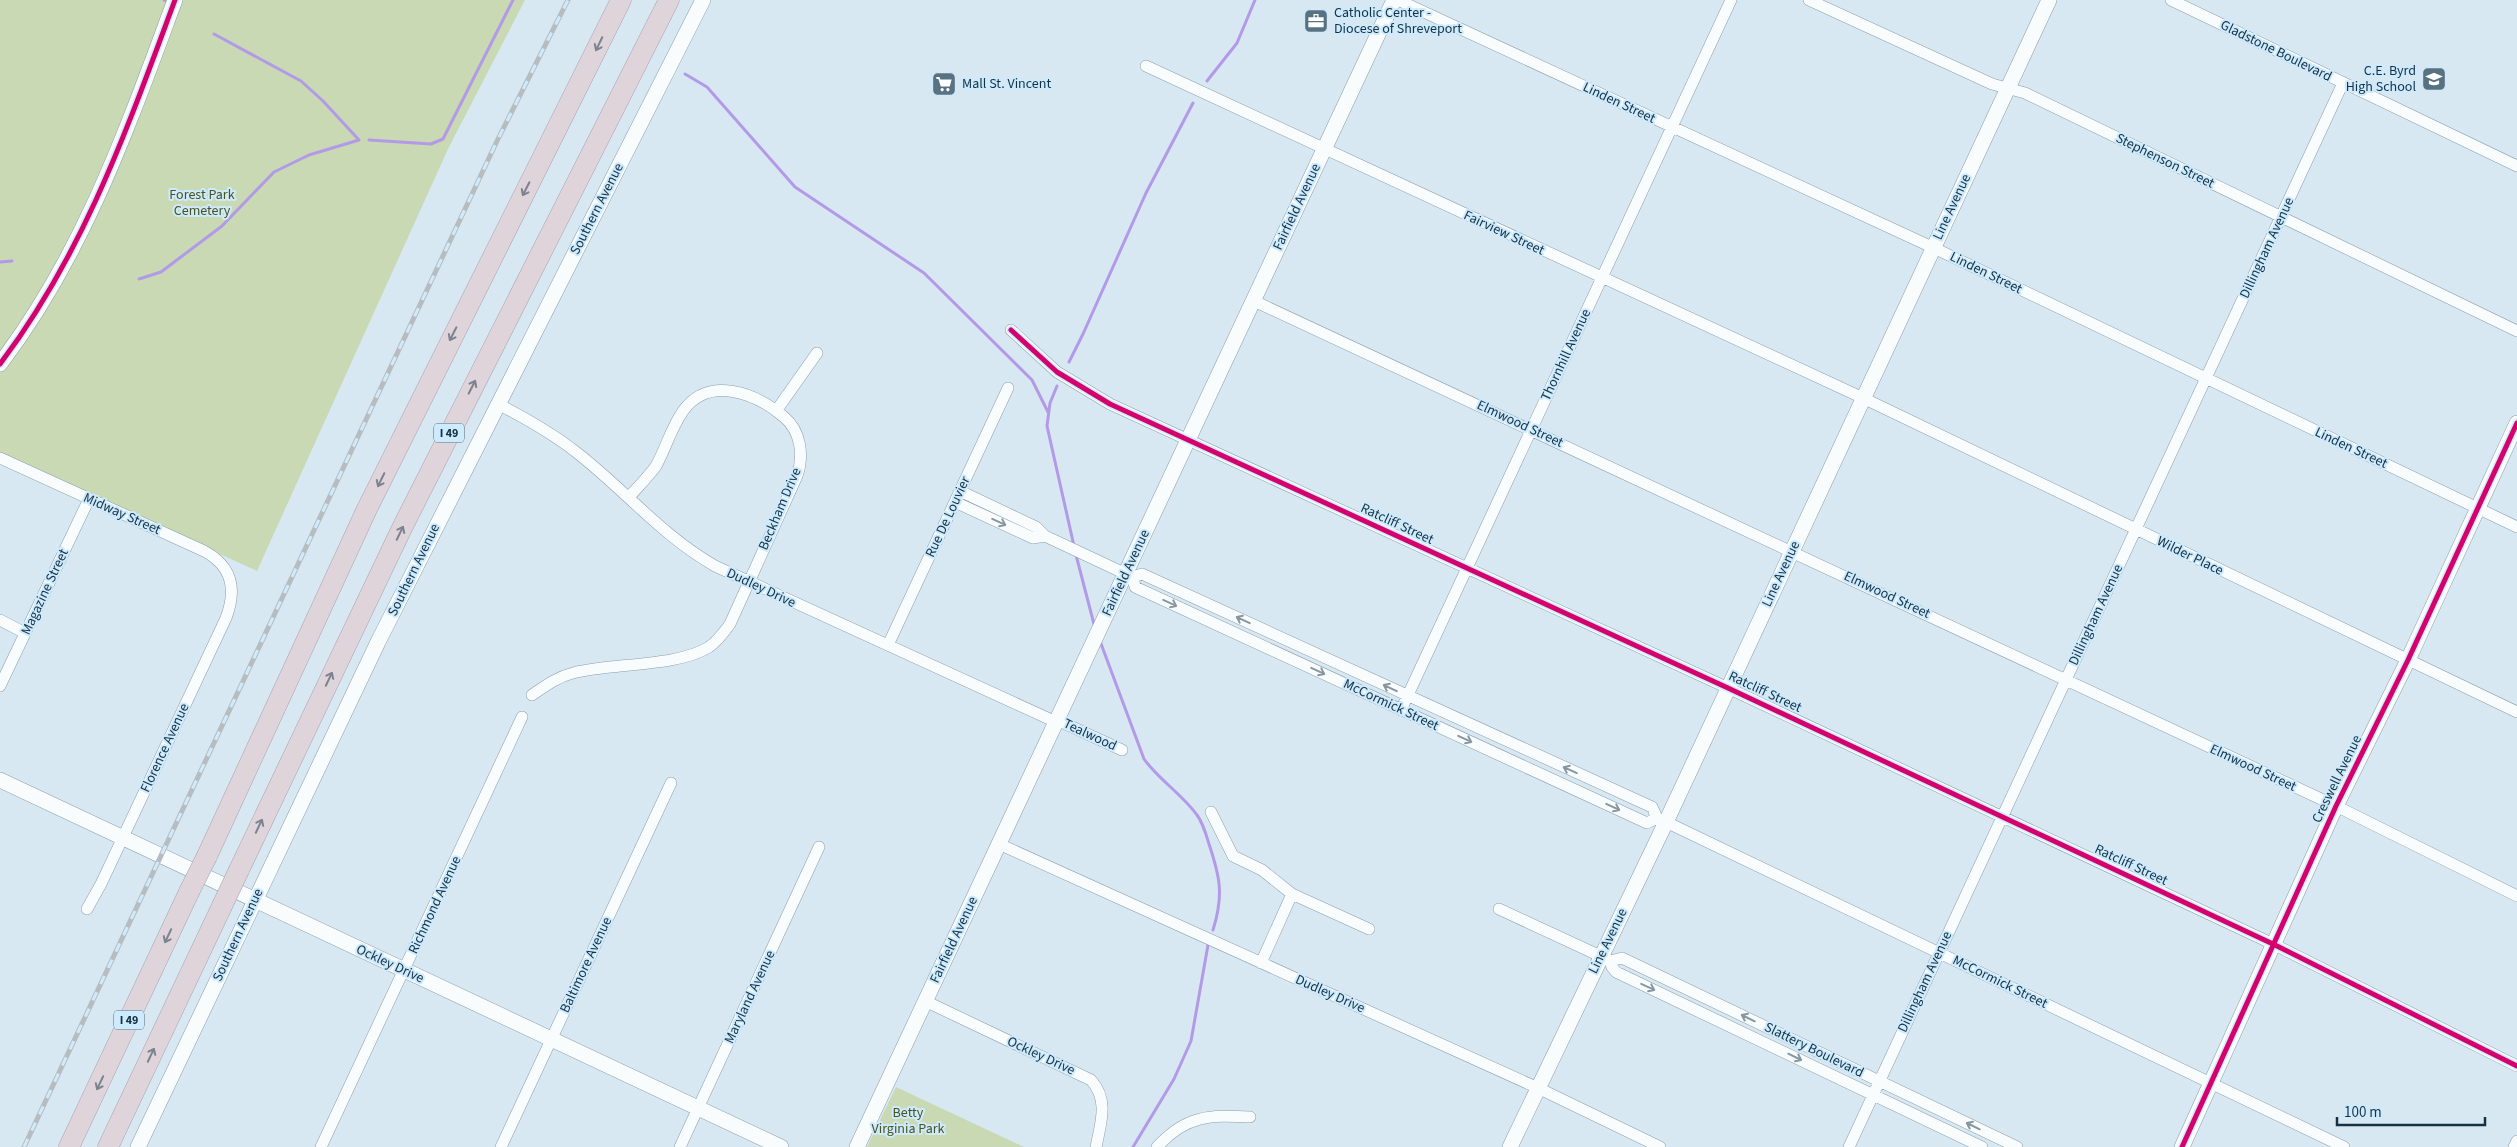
<svg xmlns="http://www.w3.org/2000/svg" width="2517" height="1147" font-family="'Source Sans 3',sans-serif">
<rect width="100%" height="100%" fill="#d8e8f2"/>
<!-- green -->
<path fill="#c8d9b4" d="M0,0H525L448,149L257,571L0,454Z
M896,1087L1024,1147H867Z"/>
<g fill="none" stroke-linecap="round" stroke-linejoin="round">
<!-- stream -->
<path stroke="#b29ae8" stroke-width="3" d="M164,0L166,1
M214,34L301,81L323,101L359,140
M685,74L707,87L795,187L924,273L1032,380L1048,412
M1207,81L1237,43L1255,0
M369,140L431,144L443,139L513,0
M0,262L12,261
M139,279L161,272L222,226L274,172L309,155L359,140
M1069,362L1083,334L1146,193L1193,103
M1057,386L1050,403L1047,426L1074,546
M1076,555L1095,628
M1100,641L1144,759C1159,780 1182,794 1197,815C1203,823 1206,834 1209,844C1220,877 1224,895 1213,930
M1133,1147L1174,1079L1191,1041L1208,945"/>
<defs>
<path id="street" d="M1398,0L1934,248L2517,527
M1809,0L1992,84L2025,93L2517,331
M2171,0L2517,166
M1146,66L1863,398L2517,712
M1254,301L2336,806L2517,896
M1011,330L1057,372L1110,404L1728,688L2273,944L2517,1066
M498,404C525,418 552,433 576,452C624,489 662,536 715,566L1056,722
M776,411L817,353
M0,458L204,551C232,566 237,589 226,618L101,884L87,909
M960,491L1036,527L1045,536L1126,574L1133,577L1142,574L1652,807L1657,818L1666,822L2344,1147
M955,502L1033,538L1045,536
M1133,577L1135,587L1647,823L1657,818
M0,620L25,633
M888,645L1008,388
M0,686L89,499
M532,695C545,686 557,677 573,673C611,663 677,667 709,647C718,641 724,632 730,624L797,476C804,456 801,431 784,417C756,393 709,375 683,411C671,428 666,448 656,466C648,477 638,487 629,497
M1401,710L1731,0
M1057,720L1122,750
M1211,812L1233,856L1262,870L1292,894L1369,929
M999,844L1538,1088L1660,1147
M1499,909L1609,960
M1610,961L1622,958L2017,1147
M1610,961L1612,967L1616,972L1982,1147
M1261,963L1292,894
M925,1001L1091,1080C1109,1100 1101,1122 1096,1147
M321,1147L522,717
M501,1147L671,783
M680,1147L819,847
M1157,1147C1186,1115 1210,1115 1250,1117
M1849,1147L2343,83
M2514,1147L2517,1141"/>
<path id="secondary" d="M0,364C84,253 127,129 175,0
M0,780L781,1147
M138,1147L378,642L703,0
M857,1147L1394,0
M1510,1147L1666,822L2049,0
M2182,1147L2336,806L2408,660L2517,423"/>
<path id="highway" d="M207,856L366,511L621,0
M239,870L402,528L669,0
M69,1147L189,892
M108,1147L222,906"/>
</defs>
<!-- street casing -->
<use href="#street" stroke="#899eab" stroke-width="12"/>
<!-- secondary casing -->
<use href="#secondary" stroke="#899eab" stroke-width="16"/>
<!-- highway casing -->
<use href="#highway" stroke="#a9a2ae" stroke-width="21"/>
<!-- street -->
<use href="#street" stroke="#f9fcfd" stroke-width="11"/>
<!-- secondary -->
<use href="#secondary" stroke="#f9fcfd" stroke-width="15"/>
<!-- highway -->
<use href="#highway" stroke="#e0d4db" stroke-width="20"/>
<defs>
<path id="rail" d="M24,1147L497,141L568,0"/>
</defs>
<!-- rail casing -->
<use href="#rail" stroke="#b6bcbf" stroke-width="5"/>
<!-- rail -->
<use href="#rail" stroke="#ceeafd" stroke-width="3" stroke-dasharray="9" stroke-linecap="butt"/>
<defs>
<path id="highway-bridge" d="M189,892L207,856
M222,906L239,870"/>
</defs>
<!-- highway-bridge casing -->
<use href="#highway-bridge" stroke="#a9a2ae" stroke-width="21" stroke-linecap="butt"/>
<!-- highway-bridge -->
<use href="#highway-bridge" stroke="#e0d4db" stroke-width="20"/>
<defs>
<path id="cycleway" d="M1011,330L1057,372L1110,404L1728,688L2273,944L2517,1066
M0,364C84,253 127,129 175,0
M2182,1147L2336,806L2408,660L2517,423"/>
</defs>
<!-- cycleway casing -->
<use href="#cycleway" stroke="#ceeafd" stroke-width="8"/>
<!-- cycleway -->
<use href="#cycleway" stroke="#d6006c" stroke-width="5"/>
</g>
<!-- one-way arrows -->
<defs><path id="oneway-shaft" d="M-6 0H5M1.5-3L5.5 0L1.5 3" fill="none" stroke-width="1.6" stroke-linecap="round" stroke-linejoin="round" transform="scale(1.25)"/></defs>
<g stroke="#7a8390">
<use href="#oneway-shaft" transform="translate(599 44) rotate(116)"/>
<use href="#oneway-shaft" transform="translate(526 189) rotate(117)"/>
<use href="#oneway-shaft" transform="translate(453 334) rotate(117)"/>
<use href="#oneway-shaft" transform="translate(472 387) rotate(-63)"/>
<use href="#oneway-shaft" transform="translate(381 480) rotate(116)"/>
<use href="#oneway-shaft" transform="translate(400 533) rotate(-64)"/>
<use href="#oneway-shaft" transform="translate(329 679) rotate(-65)"/>
<use href="#oneway-shaft" transform="translate(259 826) rotate(-65)"/>
<use href="#oneway-shaft" transform="translate(168 936) rotate(115)"/>
<use href="#oneway-shaft" transform="translate(151 1055) rotate(-65)"/>
<use href="#oneway-shaft" transform="translate(100 1083) rotate(115)"/>
</g>
<g stroke="#8797a1">
<use href="#oneway-shaft" transform="translate(999 522) rotate(25)"/>
<use href="#oneway-shaft" transform="translate(1170 603) rotate(25)"/>
<use href="#oneway-shaft" transform="translate(1243 620) rotate(-155)"/>
<use href="#oneway-shaft" transform="translate(1318 671) rotate(25)"/>
<use href="#oneway-shaft" transform="translate(1390 688) rotate(-155)"/>
<use href="#oneway-shaft" transform="translate(1465 739) rotate(25)"/>
<use href="#oneway-shaft" transform="translate(1570 770) rotate(-156)"/>
<use href="#oneway-shaft" transform="translate(1613 807) rotate(25)"/>
<use href="#oneway-shaft" transform="translate(1648 987) rotate(25)"/>
<use href="#oneway-shaft" transform="translate(1748 1018) rotate(-154)"/>
<use href="#oneway-shaft" transform="translate(1795 1057) rotate(26)"/>
<use href="#oneway-shaft" transform="translate(1973 1126) rotate(-154)"/>
</g>
<!-- icons -->
<defs>
<symbol id="office-square" viewBox="-11 -11 22 22"><rect x="-9" y="-9" width="18" height="18" rx="4" fill="#597282" stroke="#ceeafd"/><path d="M-6-3h4V-5.5h4V-3h4V5H-6ZM-1-4.5V-3h2v-1.5ZM-6 0V1H6V0Z" fill="#fff"/></symbol>
<symbol id="school-square" viewBox="-11 -11 22 22"><rect x="-9" y="-9" width="18" height="18" rx="4" fill="#597282" stroke="#ceeafd"/><path d="M0-5L7-2L0 1L-7-2ZM-4 1L0 2.5L4 1V4Q0 6-4 4Z" fill="#fff"/></symbol>
<symbol id="supermarket-square" viewBox="-11 -11 22 22"><rect x="-9" y="-9" width="18" height="18" rx="4" fill="#597282" stroke="#ceeafd"/><path d="M-6-5.5h2.5l.6 2H6L4.5 2H-2.5L-4.4-4H-6ZM-1.5 3.2a1.3 1.3 0 1 0 .1 0ZM3 3.2a1.3 1.3 0 1 0 .1 0Z" fill="#fff"/></symbol>
</defs>
<g fill-rule="evenodd">
<use href="#office-square" x="1302" y="7" width="28" height="28"/>
<use href="#school-square" x="2420" y="65" width="28" height="28"/>
<use href="#supermarket-square" x="930" y="70" width="28" height="28"/>
</g>
<g text-anchor="middle" dominant-baseline="central" stroke-width="4" stroke-linejoin="round" paint-order="stroke">
<!-- shield labels -->
<g fill="#ceeafd" stroke="#4c697c" stroke-width="1">
<rect x="434" y="423.5" width="30" height="19" rx="4"/>
<rect x="114" y="1010.5" width="30" height="19" rx="4"/>
</g>
<g font-size="12" font-weight="bold" fill="#153245">
<text x="449" y="433">I 49</text>
<text x="129" y="1020">I 49</text>
</g>
<!-- poi labels -->
<g font-size="14" fill="#153245" stroke="#ceeafd" text-anchor="start">
<text x="1334" y="13">Catholic Center -<tspan x="1334" dy="16">Diocese of Shreveport</tspan></text>
<text x="2416" y="71" text-anchor="end">C.E. Byrd<tspan x="2416" dy="16">High School</tspan></text>
<text x="962" y="84">Mall St. Vincent</text>
</g>
<!-- street labels -->
<g font-size="14" fill="#153245" stroke="#ceeafd">
<text transform="translate(2276 51) rotate(26)">Gladstone Boulevard</text>
<text transform="translate(1619 103) rotate(25)">Linden Street</text>
<text transform="translate(2165 161) rotate(26)">Stephenson Street</text>
<text transform="translate(1297 207) rotate(-65)">Fairfield Avenue</text>
<text transform="translate(1952 207) rotate(-65)">Line Avenue</text>
<text transform="translate(597 209) rotate(-63)">Southern Avenue</text>
<text transform="translate(1504 233) rotate(25)">Fairview Street</text>
<text transform="translate(2267 248) rotate(-65)">Dillingham Avenue</text>
<text transform="translate(1986 273) rotate(26)">Linden Street</text>
<text transform="translate(1566 355) rotate(-65)">Thornhill Avenue</text>
<text transform="translate(1520 424) rotate(25)">Elmwood Street</text>
<text transform="translate(2351 448) rotate(25)">Linden Street</text>
<text transform="translate(780 509) rotate(-67)">Beckham Drive</text>
<text transform="translate(122 514) rotate(24)">Midway Street</text>
<text transform="translate(948 517) rotate(-65)">Rue De Louvier</text>
<text transform="translate(1397 524) rotate(25)">Ratcliff Street</text>
<text transform="translate(2190 556) rotate(26)">Wilder Place</text>
<text transform="translate(414 570) rotate(-64)">Southern Avenue</text>
<text transform="translate(1126 573) rotate(-65)">Fairfield Avenue</text>
<text transform="translate(1781 574) rotate(-65)">Line Avenue</text>
<text transform="translate(761 588) rotate(25)">Dudley Drive</text>
<text transform="translate(45 592) rotate(-65)">Magazine Street</text>
<text transform="translate(1887 595) rotate(25)">Elmwood Street</text>
<text transform="translate(2096 615) rotate(-65)">Dillingham Avenue</text>
<text transform="translate(1765 692) rotate(25)">Ratcliff Street</text>
<text transform="translate(1391 705) rotate(25)">McCormick Street</text>
<text transform="translate(1090 735) rotate(25)">Tealwood</text>
<text transform="translate(165 748) rotate(-65)">Florence Avenue</text>
<text transform="translate(2253 768) rotate(25)">Elmwood Street</text>
<text transform="translate(2337 779) rotate(-64)">Creswell Avenue</text>
<text transform="translate(2131 865) rotate(25)">Ratcliff Street</text>
<text transform="translate(435 905) rotate(-65)">Richmond Avenue</text>
<text transform="translate(238 935) rotate(-65)">Southern Avenue</text>
<text transform="translate(954 940) rotate(-65)">Fairfield Avenue</text>
<text transform="translate(1608 941) rotate(-64)">Line Avenue</text>
<text transform="translate(390 964) rotate(25)">Ockley Drive</text>
<text transform="translate(586 965) rotate(-65)">Baltimore Avenue</text>
<text transform="translate(1925 982) rotate(-65)">Dillingham Avenue</text>
<text transform="translate(2000 982) rotate(26)">McCormick Street</text>
<text transform="translate(1330 994) rotate(24)">Dudley Drive</text>
<text transform="translate(750 997) rotate(-65)">Maryland Avenue</text>
<text transform="translate(1814 1050) rotate(26)">Slattery Boulevard</text>
<text transform="translate(1041 1056) rotate(25)">Ockley Drive</text>
</g>
<!-- park labels -->
<g font-size="14" fill="#495320" stroke="#ceeafd">
<text x="202" y="195">Forest Park<tspan x="202" dy="16">Cemetery</tspan></text>
<text x="908" y="1113">Betty<tspan x="908" dy="16">Virginia Park</tspan></text>
</g>
</g>
<!-- scale -->
<path d="M2337 1117v8h148v-8" fill="none" stroke="#153245" stroke-width="2.5"/>
<text x="2344" y="1117" font-size="15" fill="#153245" stroke="#ceeafd" stroke-width="4" paint-order="stroke">100 m</text>
</svg>
